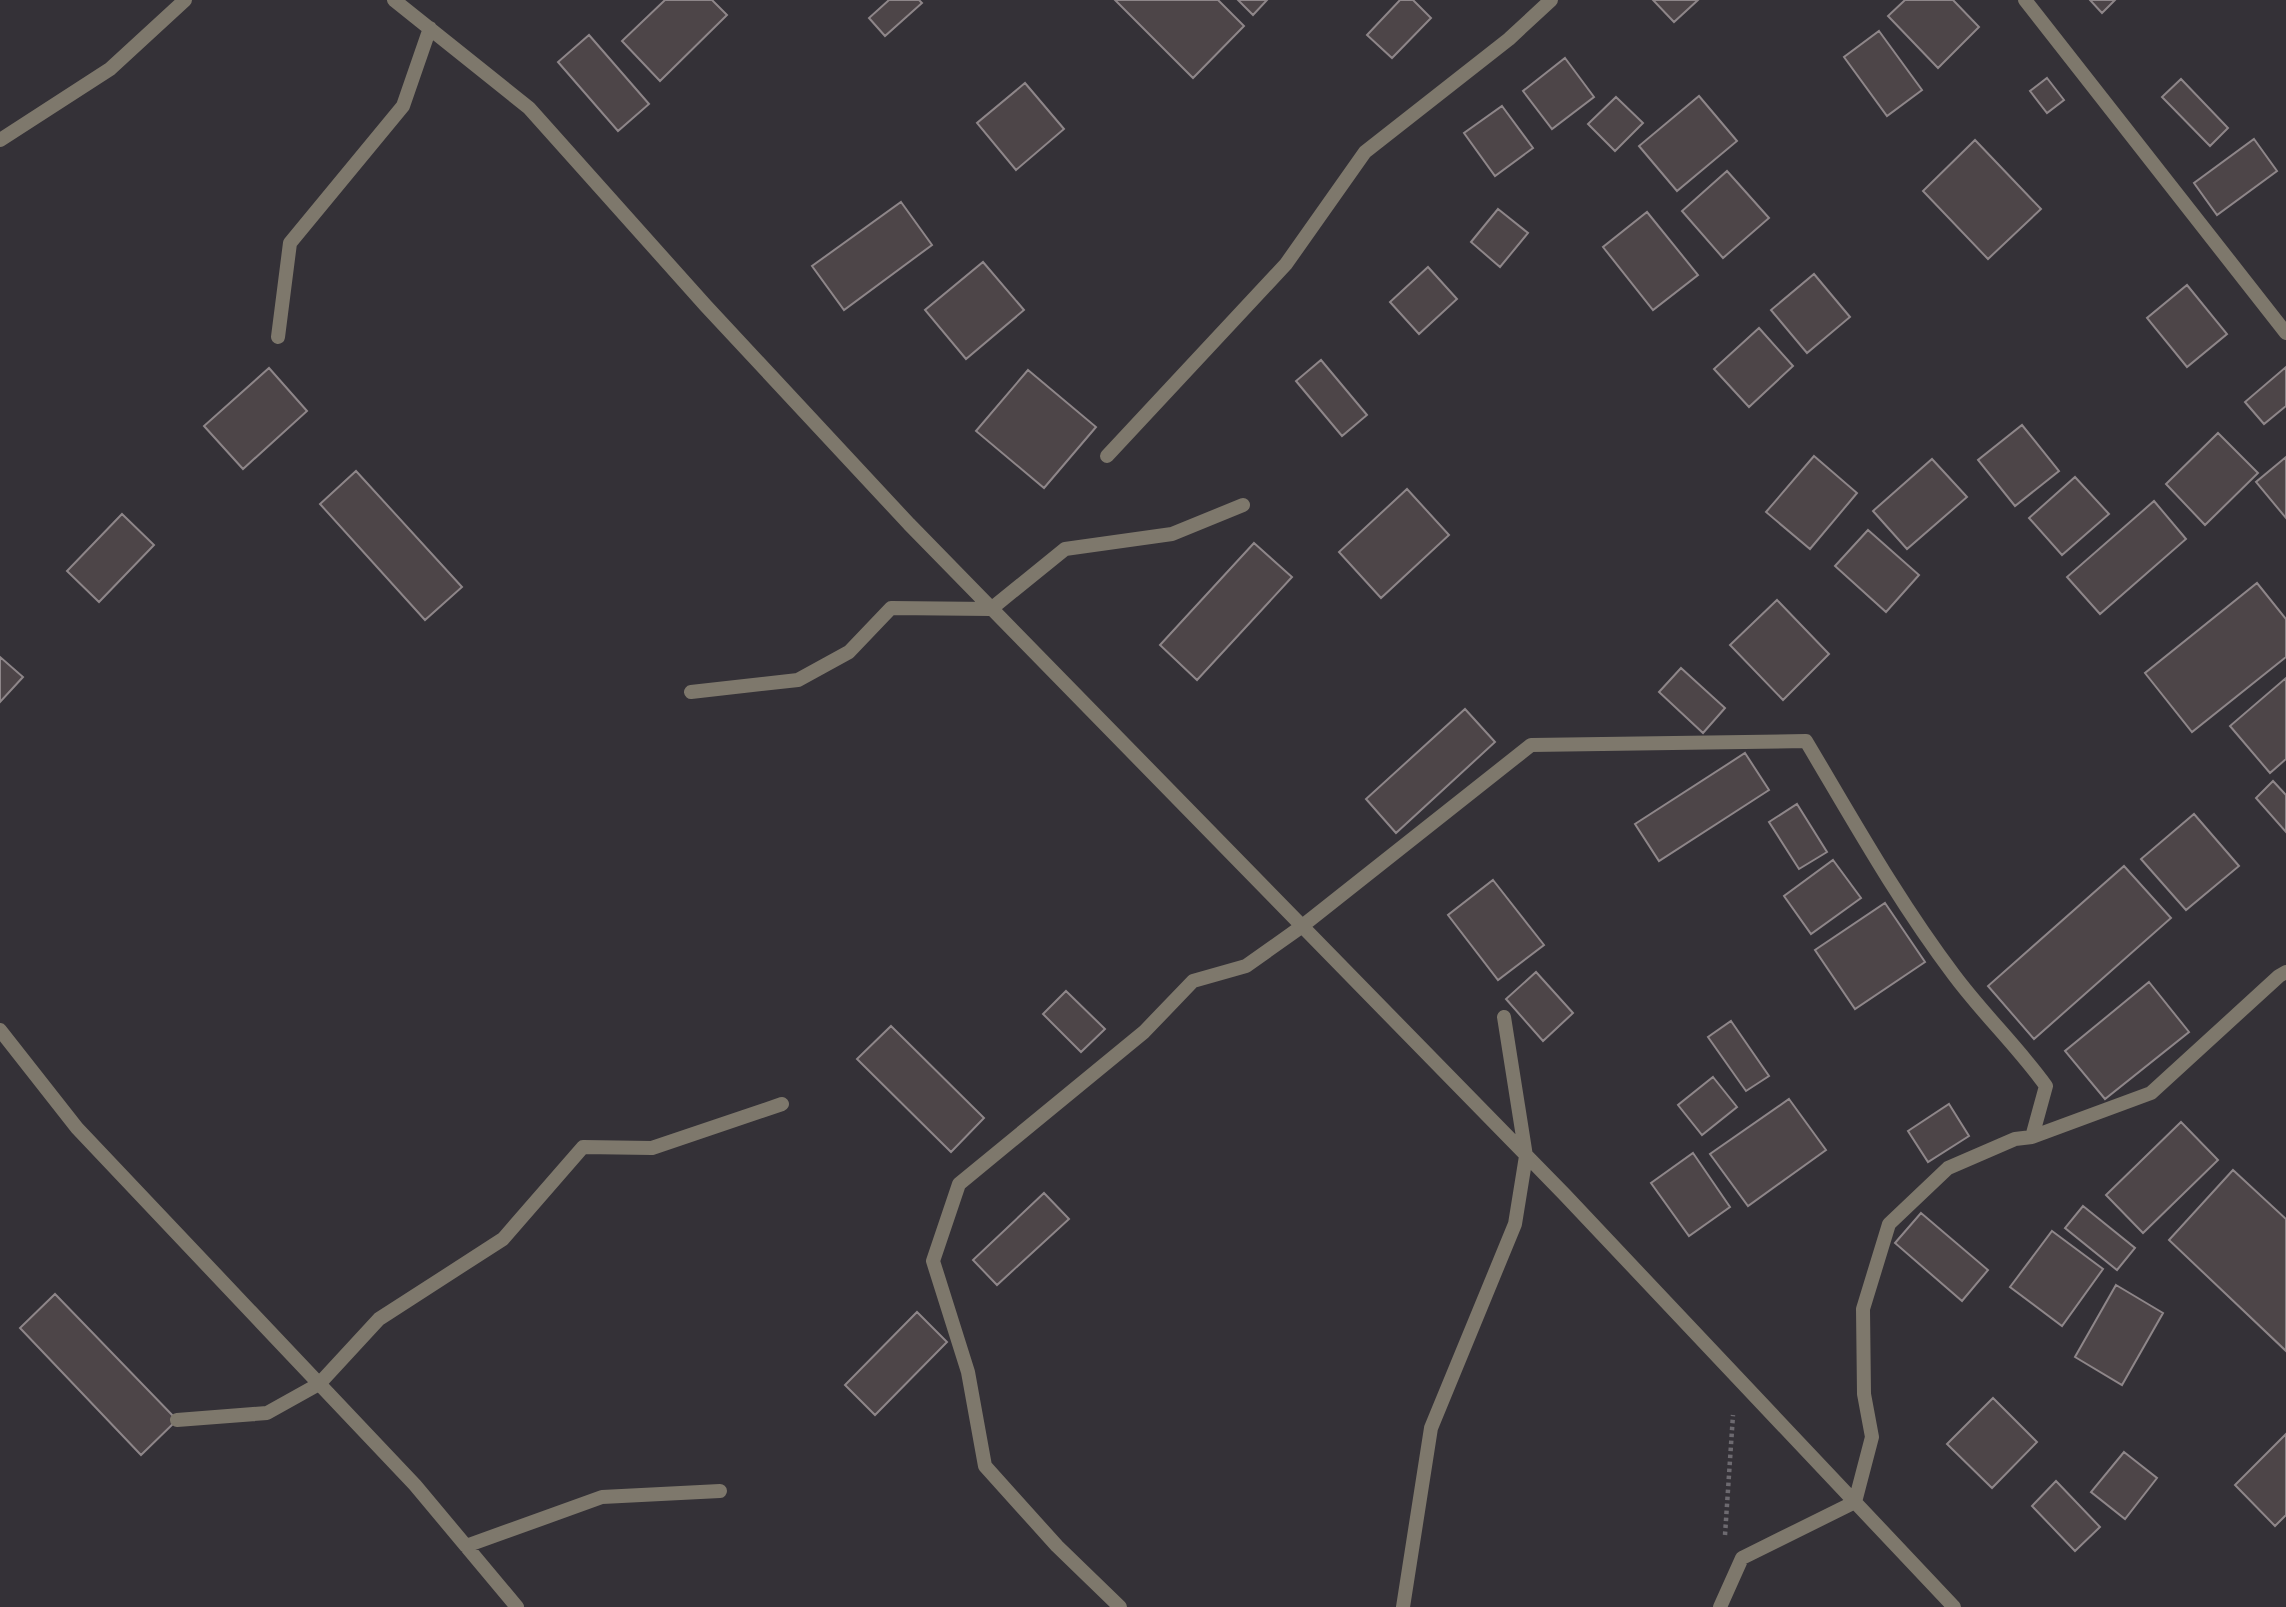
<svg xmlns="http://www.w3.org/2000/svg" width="2286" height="1607" font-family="'Golos Text',sans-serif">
<rect width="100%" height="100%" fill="#343137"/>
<!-- building -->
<path fill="#4d4548" stroke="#8e8689" stroke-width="2" d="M665,0H712L727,15L660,81L622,41Z
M889,0H919L922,3L885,36L869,18Z
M1115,0H1218L1244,26L1193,78Z
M1238,0H1267L1253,15Z
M1400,0H1413L1431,18L1392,58L1367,35Z
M1653,0H1698L1674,22Z
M1905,0H1953L1979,27L1938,68L1888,16Z
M2090,0H2115L2102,13Z
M1879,31L1922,90L1887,116L1844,57Z
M589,35L649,104L618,131L558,62Z
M1565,58L1594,97L1552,129L1523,91Z
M2047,78L2064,100L2047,113L2030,91Z
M2181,79L2228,128L2210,146L2162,97Z
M1025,83L1064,129L1016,170L977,123Z
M1699,96L1737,141L1677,191L1639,146Z
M1616,97L1643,123L1615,151L1588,124Z
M1502,106L1533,148L1495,176L1464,133Z
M2254,139L2277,171L2217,215L2194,183Z
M1975,140L2041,209L1988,259L1923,191Z
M1727,171L1769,218L1723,258L1682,211Z
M901,202L932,245L844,310L812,266Z
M1498,209L1528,233L1500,267L1471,242Z
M1647,212L1698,275L1653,310L1603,247Z
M983,262L1024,310L966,359L925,310Z
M1428,267L1457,299L1419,334L1390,302Z
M1814,274L1850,317L1807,353L1771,310Z
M2187,285L2227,334L2187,367L2147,318Z
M1759,328L1793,366L1749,407L1714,369Z
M1321,360L1367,415L1342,436L1296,381Z
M2286,367V406L2264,424L2245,402Z
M269,368L307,411L243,469L204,426Z
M1028,370L1096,427L1044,488L976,431Z
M2022,425L2059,471L2015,506L1978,460Z
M2218,433L2258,473L2205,525L2166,484Z
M1814,456L1857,493L1810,549L1766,512Z
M2286,457V518L2256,482Z
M1932,459L1967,497L1907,549L1873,511Z
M356,471L462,587L425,620L320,504Z
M2075,477L2109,514L2062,555L2029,518Z
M1407,489L1449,535L1381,598L1339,552Z
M2154,501L2186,539L2100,614L2067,577Z
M122,514L154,545L99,602L67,571Z
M1868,530L1919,575L1886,612L1835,566Z
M1254,543L1292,577L1197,680L1160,645Z
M2257,583L2286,619V657L2192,732L2145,673Z
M1777,600L1829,654L1783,700L1730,645Z
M0,657L23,677L0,702Z
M1681,668L1725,708L1703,733L1659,692Z
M2286,678V759L2270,773L2230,726Z
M1465,709L1495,742L1396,833L1366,799Z
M1745,753L1769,790L1659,861L1635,824Z
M2273,781L2286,795V832L2256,798Z
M1797,804L1827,852L1799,869L1769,822Z
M2194,814L2239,866L2186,910L2141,859Z
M1833,860L1861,898L1811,934L1784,896Z
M2124,866L2171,918L2034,1039L1988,986Z
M1493,880L1544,945L1498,980L1448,915Z
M1885,903L1925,962L1855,1009L1815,950Z
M1536,972L1573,1013L1543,1041L1506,999Z
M2149,982L2189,1032L2105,1099L2065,1051Z
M1066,991L1105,1029L1081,1052L1043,1014Z
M1731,1021L1769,1076L1746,1091L1708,1037Z
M891,1026L984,1118L951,1152L857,1059Z
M1713,1077L1737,1107L1702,1135L1678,1105Z
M1789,1099L1826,1150L1748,1206L1710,1154Z
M1949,1104L1969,1136L1928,1162L1908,1131Z
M2181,1122L2218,1160L2143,1233L2106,1195Z
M1693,1153L1730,1207L1689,1236L1651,1183Z
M2233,1170L2286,1219V1351L2169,1240Z
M1044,1193L1069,1219L997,1285L973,1260Z
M2083,1206L2135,1248L2117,1270L2065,1228Z
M1921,1213L1988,1270L1962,1301L1895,1243Z
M2052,1231L2103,1269L2062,1326L2010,1287Z
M2116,1285L2163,1313L2122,1385L2075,1357Z
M55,1294L177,1420L141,1455L20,1328Z
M917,1312L947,1342L875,1415L845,1385Z
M1993,1398L2037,1442L1992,1488L1947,1444Z
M2286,1434V1515L2275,1526L2235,1485Z
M2124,1452L2157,1478L2125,1519L2091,1492Z
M2056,1481L2100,1527L2075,1551L2032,1506Z"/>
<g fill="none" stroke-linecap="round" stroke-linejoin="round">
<!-- path -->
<path stroke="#6d6a70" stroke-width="4.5" stroke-dasharray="3.5 3.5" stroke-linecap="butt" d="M1725,1535L1733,1415"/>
<!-- minor -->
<path stroke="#7e786c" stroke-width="14" d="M394,0L529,108L706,306L909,524L1565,1195L1954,1607
M2025,0L2286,333
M0,140L110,69L185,0
M278,337L290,243L403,106L430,28
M1107,456L1286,264L1365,152L1509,39L1551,0
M691,692L798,680L849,652L891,608L991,609L1065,549L1172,534L1243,505
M0,1030L77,1128L415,1485L517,1607
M2032,1137L2151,1093L2279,976L2286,972
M177,1420L267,1413L319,1384L379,1319L503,1239L583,1147L652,1148L782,1104
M466,1546L602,1497L720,1491
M1120,1607L1057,1546L985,1466L968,1372L933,1261L959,1184L1144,1032L1193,981L1246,966L1301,927L1531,745L1806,741C1853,820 1898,901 1954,975C1983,1014 2018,1047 2046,1086L2032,1137L2015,1139L1948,1168L1889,1224L1863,1309L1864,1394L1872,1437L1855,1502L1742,1558L1720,1607
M1403,1607L1431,1428L1515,1224L1526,1156L1504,1017"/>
</g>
</svg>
